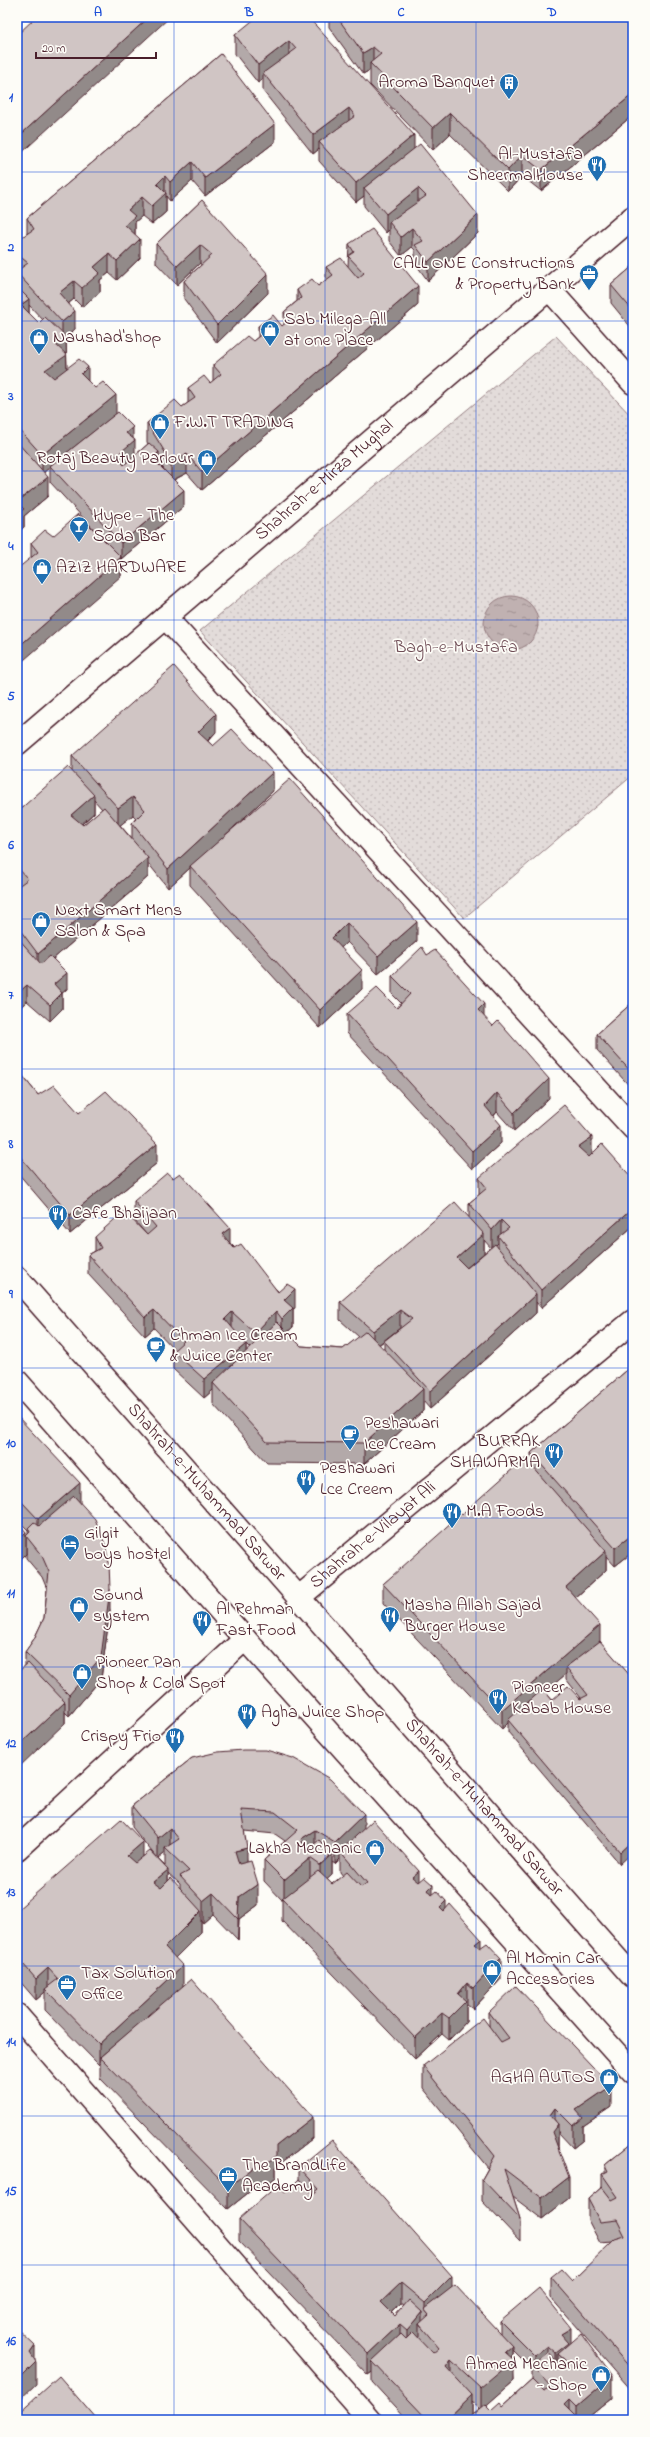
<svg xmlns="http://www.w3.org/2000/svg" width="650" height="2437" font-family="'Indie Flower',sans-serif">
<defs>
<pattern id="grass-dots" width="8" height="8" patternUnits="userSpaceOnUse"><rect width="8" height="8" fill="#e3dcda"/><path d="M2 2h.1M6 6h.1" fill="none" stroke="#c4bcbb" stroke-width="1.8" stroke-linecap="round"/></pattern>
<pattern id="water-ripples" width="26" height="14" patternUnits="userSpaceOnUse"><rect width="26" height="14" fill="#c0b1b1"/><path d="M2 4q2-2 4 0t4 0M15 11q2-2 4 0t4 0" fill="none" stroke="#9e8f90"/></pattern>
</defs>
<rect width="100%" height="100%" fill="#fdfcf7"/>
<filter id="ink" filterUnits="userSpaceOnUse"><feTurbulence type="fractalNoise" baseFrequency=".025" numOctaves="2"/><feDisplacementMap in="SourceGraphic" scale="8" xChannelSelector="R" yChannelSelector="G"/><feConvolveMatrix kernelMatrix="1 2 1 2 8 2 1 2 1" color-interpolation-filters="sRGB"/></filter>
<g filter="url(#ink)">
<!-- grass -->
<path fill="url(#grass-dots)" stroke="#967e82" d="M556,336L633,418V775L464,918L200,631Z"/>
<!-- water -->
<path fill="url(#water-ripples)" stroke="#91777b" d="M484 623a27 27 0 1 1 54 0a27 27 0 1 1-54 0Z"/>
<g fill="none" stroke-linecap="round" stroke-linejoin="round">
<defs>
<g id="minor">
<path d="M549,289L633,383"/>
<path d="M165,617L633,1128"/>
<path id="s1" d="M17,744L633,217"/>
<path id="s2" d="M298,1598L633,1321"/>
<path d="M17,1849L245,1639"/>
<path d="M17,2015L370,2420"/>
</g>
<g id="major">
<path id="s3" d="M17,1278L633,1977"/>
<path d="M17,1381L245,1639L633,2072"/>
</g>
</defs>
<!-- minor casing -->
<use href="#minor" stroke="#4a1f2b" stroke-width="25"/>
<!-- major casing -->
<use href="#major" stroke="#4a1f2b" stroke-width="25"/>
<!-- minor -->
<use href="#minor" stroke="#fdfcf7" stroke-width="22"/>
<!-- major -->
<use href="#major" stroke="#fdfcf7" stroke-width="22"/>
</g>
<!-- wall -->
<path fill="#b3a9a9" stroke="#4a1f2b" fill-rule="evenodd" d="M308,17L414,149L478,233L428,281L415,263V250L412,247L401,256L389,241V230L386,233L364,206V196L356,202L319,161V149L313,154L263,91V79L258,83L235,54V35Z
M329,17H633V115L541,191L522,176L508,191L450,134L433,150L370,85V70L363,74L329,27Z
M221,54L275,142L205,196L192,181L170,201L166,196V212L152,224L142,216L135,222V235L140,258L117,280L109,273L100,280V292L82,307L74,299L69,303L75,329L66,337L67,369L88,381L116,413L133,438L135,455L148,444L147,442V423L182,407L188,403V388L210,383L213,381V365L253,341L258,337V326H282L284,324V312L297,301V290L318,286L326,280V267L348,266L349,244L418,305L202,490L187,473L174,480L184,506L121,559V576L31,557V543L53,536L101,537L50,482V467L44,472L48,496L24,516V527L17,533V232L22,237L27,234V218ZM29,305L43,320L39,323L29,314ZM159,462L165,471L159,465Z
M202,200L268,293L217,343L184,299V281L201,265L200,263L177,285L156,263V244Z
M633,266V330L611,303V285Z
M216,732L208,741L213,746L273,791L220,840L417,941L378,974L347,942L341,948L362,989L320,1028L190,885V868L168,888L148,863V877L53,959L67,989L62,993V1009L50,1021L27,1001L17,1010V887L18,886L17,885V812L72,772V756ZM94,800L102,809L83,825L82,824L94,813ZM133,815L136,818L132,823V839L120,825Z
M427,955L484,1017L549,1098L514,1131L497,1112L494,1116L501,1143L472,1169L347,1033V1014L397,1008L401,1003L392,994V976Z
M633,1002V1090L597,1050V1034Z
M17,1069L38,1095L79,1113L157,1163L70,1234L17,1172Z
M592,1154L633,1179V1226L541,1308L536,1302V1313L430,1409L423,1401V1411L364,1464L267,1463L213,1404V1390L204,1398L173,1369V1351L175,1350L154,1328L145,1336L88,1274V1255L95,1251V1237L147,1235L134,1220V1201L230,1243L295,1308L293,1309V1327L287,1333L301,1346L343,1349L359,1337L340,1320V1302L469,1217V1203L479,1195V1178ZM484,1240L491,1248L484,1253ZM498,1243V1248L495,1245ZM400,1328L384,1341V1350L379,1345ZM246,1344L250,1348L246,1352Z
M633,1365V1552L615,1566L606,1556V1570L575,1598L600,1642L633,1679L620,1864L508,1732V1723L502,1729L383,1603V1584L531,1464V1453ZM566,1674V1679L581,1698L552,1700L545,1691Z
M17,1416L80,1503L110,1610L101,1679L69,1716L65,1712V1723L19,1671L25,1666V1652L34,1639L44,1618L47,1589L42,1577L26,1558V1536L28,1534V1530L22,1524L20,1525L26,1554L17,1563Z
M192,1758L364,1829L433,1895L481,1947L501,1979L473,2009L467,2005L466,2006V2022L449,2040L442,2034L415,2059L282,1921V1900L264,1881V1860L285,1841L275,1834L244,1831L247,1862L258,1905L239,1919L238,1940L213,1914L203,1923L201,1920V1932L175,1958L183,1986L313,2138L276,2167V2177L264,2187L253,2189L228,2209L100,2078V2064L99,2065L45,2010V1992L36,2000L17,1978V1910L143,1856L156,1857L132,1827V1806ZM165,1853V1866L158,1859ZM340,1859V1872L343,1876L332,1884L327,1879L332,1875V1862L335,1864ZM168,1873L180,1884V1888L168,1881Z
M489,2012L611,2107L583,2126V2140L573,2148L558,2132V2146L569,2198L542,2219L513,2197L520,2219V2241L482,2201V2179L488,2168L423,2088V2066L489,2026Z
M633,2142V2392L551,2298V2277L572,2281L613,2242L600,2243L588,2220V2199L602,2187V2174L605,2173V2165Z
M299,2167L452,2287L500,2333V2321L571,2343L612,2398L585,2420H407L372,2382V2372L368,2375L239,2241V2219L285,2193L299,2180ZM401,2304L404,2306L395,2316L392,2313ZM512,2349L532,2369V2380L503,2406L491,2410L486,2405L514,2381L512,2358ZM472,2402L479,2408L472,2414Z"/>
<!-- shaded-wall -->
<path fill="#928a89" stroke="#4a1f2b" d="M149,17H170L17,157V138Z
M289,41V60L263,73V79L258,83V65Z
M373,47V66L370,63V70L363,74V53Z
M633,94V115L541,191V170Z
M349,108V127L319,142V149L313,154V135Z
M450,113V134L433,150V128Z
M275,124V142L205,196V178Z
M414,135V154L364,188V196L356,202V183Z
M522,155V176L508,191V170Z
M192,162V181L170,201V182Z
M165,176V194L166,193V212L152,224V206L157,184Z
M418,188V207L389,222V230L386,233V214Z
M142,197V216L135,222V235L125,225L128,210Z
M478,215V233L428,281V262Z
M412,228V247L401,256V237Z
M140,239V258L117,280V261Z
M200,245V263L177,285V266Z
M109,254V273L100,280V292L82,307V288L94,267Z
M268,274V293L217,343V325Z
M74,281V299L59,311V293Z
M418,286V305L202,490V472Z
M29,299V317L21,305Z
M75,311V329L62,341V322Z
M66,337L67,374L45,388V370L56,345Z
M88,367V386L81,374Z
M116,395V414L50,466V467L42,474V455Z
M133,427V442L135,440V456L116,472V456L126,433Z
M159,452V468L152,458Z
M187,454V473L171,481V462Z
M48,477V496L24,516V527L17,533V502Z
M184,490V506L121,559V543Z
M121,557V576L17,666V648Z
M216,714V732L198,750V732Z
M273,772V791L191,867L190,866V868L168,888V869Z
M94,795V813L71,833V815Z
M133,797V815L118,827V808Z
M148,858V877L38,972V954Z
M417,922V941L378,974V956Z
M347,923V942L332,956V938Z
M362,970V989L320,1028V1010Z
M67,973V989L54,1000V984Z
M27,985V1001L17,1010V994Z
M62,993V1009L50,1021V1005Z
M484,1004V1023L478,1010Z
M549,1079V1098L514,1131V1113Z
M497,1093V1112L485,1125V1106Z
M501,1125V1143L472,1169V1151Z
M592,1137V1155L578,1166V1147Z
M157,1144V1163L70,1234V1215Z
M633,1208V1226L541,1308V1290Z
M501,1220V1239L498,1236V1243L492,1249V1230Z
M230,1228V1246L222,1234Z
M484,1234V1253L457,1276V1258Z
M295,1289V1308L293,1309V1327L282,1337V1319L284,1300Z
M536,1294V1313L430,1409V1391Z
M154,1310V1328L145,1336V1317Z
M400,1310V1328L373,1349V1331Z
M276,1311V1329L255,1352V1333Z
M232,1312V1331L225,1319Z
M246,1344V1363L213,1383V1390L204,1398V1379Z
M423,1389V1411L364,1464V1443Z
M80,1483V1504L38,1540V1519Z
M22,1502V1524L17,1527V1505Z
M26,1532V1554L17,1563V1541Z
M633,1534V1552L615,1566V1548Z
M606,1551V1570L566,1606V1587Z
M110,1589V1610L101,1679L69,1716V1695Z
M600,1625V1644L566,1667V1674L510,1722L508,1720V1723L502,1729V1710Z
M65,1702V1723L17,1769V1747Z
M364,1814V1835L340,1851V1859L335,1864V1842Z
M170,1828V1849L165,1848V1853L158,1859V1838Z
M315,1830V1851L301,1860V1839Z
M633,1840V1852L620,1864V1852Z
M143,1842V1863L127,1877V1856Z
M247,1848V1870L235,1872V1851Z
M332,1854V1875L320,1886V1865Z
M310,1858V1879L284,1901V1880Z
M168,1870V1891L153,1903V1882Z
M419,1871V1892L412,1877Z
M258,1884V1905L239,1919L238,1940V1919L239,1897Z
M433,1885V1907L428,1890Z
M213,1893V1914L203,1923V1901Z
M446,1901V1923L440,1907Z
M201,1911V1932L165,1968V1947Z
M481,1939V1960L475,1944Z
M501,1958V1979L473,2009V1988Z
M183,1966V1987L100,2057V2064L99,2065V2044Z
M48,1968V1989H45V1992L36,2000V1979Z
M467,1983V2005L466,2006V2022L449,2040V2018L458,1994Z
M442,2013V2034L415,2059V2038Z
M611,2086V2107L583,2126V2140L573,2148V2126L576,2110Z
M555,2108V2128L558,2124V2146L552,2153L550,2115Z
M313,2117V2138L276,2167V2177L264,2187L253,2189L228,2209V2187L276,2146Z
M569,2177V2198L542,2219V2198Z
M452,2276V2297L429,2315L425,2310V2303Z
M401,2283V2304L381,2323V2302Z
M422,2312V2328L419,2324V2337L407,2351V2330Z
M400,2324V2346L372,2361V2372L368,2375V2354Z
M571,2328V2344L566,2361L558,2354V2367L556,2369V2353L561,2334Z
M35,2346V2363L36,2362V2384L17,2402V2381L30,2353Z
M512,2346V2362L514,2360V2381L481,2410V2388L505,2352Z
M548,2346V2362L535,2369V2356Z
M451,2360V2382L446,2367Z
M612,2376V2398L585,2420H577V2406Z
M472,2395V2416L467,2419V2420H446Z
M570,2399V2420L565,2404Z"/>
<!-- building -->
<path fill="#d0c5c4" stroke="#4a1f2b" d="M36,17H149L17,138V35Z
M257,17H308L414,135L356,183L319,142L355,116L349,108L313,135L263,73L296,49L289,41L258,65L235,35Z
M337,17H633V94L541,170L522,155L508,170L450,113L433,128L370,63L381,54L373,47L363,53Z
M221,54L275,124L205,178L192,162L170,182L165,176L157,184L166,193L152,206L142,197L128,210L135,216L125,225L140,239L117,261L109,254L94,267L100,273L82,288L74,281L59,293L75,311L62,322L17,273V271L28,263L17,254V232L22,237L34,229L27,218Z
M420,144L478,215L428,262L415,245L423,241L412,228L401,237L389,222L426,196L418,188L386,214L364,188Z
M202,200L268,274L217,325L184,281L212,255L200,245L177,266L156,244Z
M372,229L418,286L202,472L187,454L171,462L147,423L175,400L182,407L195,398L188,388L204,376L210,383L221,374L213,365L247,336L253,341L263,333L258,326L273,315L282,326L289,320L284,312L301,298L297,290L312,279L318,286L333,275L326,267L341,258L358,278L364,273L348,256L354,252L349,244Z
M633,266V311L611,285Z
M20,290L29,299L21,305L39,323L45,317L66,337L56,345L67,355L45,370L54,378L79,359L88,367L81,374L95,388L103,382L116,395L42,455L17,427V292Z
M118,412L133,427L126,433L135,440L116,456L124,465L149,443L159,452L152,458L184,490L121,543L50,466Z
M17,442L48,477L17,502L24,509L17,514Z
M78,514L121,557L17,648V569L38,552L31,543L45,530L53,536Z
M174,666L216,714L198,732L213,746L232,729L273,772L168,869L132,823L145,810L133,797L118,808L72,756Z
M68,767L94,795L71,815L83,825L104,807L148,858L38,954L17,926V887L28,879L17,867V812Z
M290,779L417,922L378,956L347,923L332,938L362,970L320,1010L190,866Z
M17,937L41,964L50,956L67,973L54,984L62,993L50,1005L27,985L17,994Z
M422,947L427,955L435,950L484,1004L478,1010L493,1026L498,1021L549,1079L514,1113L497,1093L485,1106L501,1125L472,1151L347,1014L377,988L397,1008L410,994L392,976Z
M633,1002V1074L597,1034Z
M17,1069L38,1095L54,1085L79,1113L106,1091L157,1144L70,1215L17,1153Z
M564,1105L592,1137L578,1147L589,1157L602,1144L633,1179V1208L541,1290L498,1236L509,1228L501,1220L492,1230L469,1203L487,1188L479,1178Z
M167,1173L173,1178L180,1173L230,1228L222,1234L234,1248L241,1244L278,1292L287,1284L295,1289L284,1300L293,1308L282,1319L276,1311L255,1333L232,1312L225,1319L246,1344L204,1379L173,1351L184,1341L154,1310L145,1317L88,1255L101,1248L95,1237L124,1211L147,1235L156,1227L134,1201Z
M455,1202L484,1234L457,1258L467,1268L495,1244L536,1294L430,1391L384,1341L412,1319L400,1310L373,1331L340,1302Z
M277,1322L301,1346L343,1349L366,1331L423,1389L364,1443L267,1442L213,1383Z
M633,1365V1534L615,1548L531,1453Z
M17,1416L80,1483L38,1519L22,1502L17,1505Z
M525,1458L606,1551L566,1587L600,1625L502,1710L383,1584Z
M74,1496L95,1519L105,1544L109,1563L110,1589L101,1657L69,1695L25,1652L34,1639L44,1618L49,1572L42,1556L26,1536L30,1532L28,1528L34,1522L39,1526Z
M17,1521L26,1532L17,1541Z
M600,1641L633,1679V1840L620,1852L508,1720L543,1689L552,1700L568,1686L580,1699L588,1695L566,1667Z
M28,1663L65,1702L17,1747V1670L19,1671Z
M243,1750H266L293,1758L330,1779L364,1814L335,1842L315,1830L301,1839L306,1851L319,1840L332,1854L320,1865L310,1858L284,1880L264,1860L298,1830L275,1812L241,1810L247,1848L235,1851L239,1864L251,1861L258,1884L239,1897L238,1919L213,1893L203,1901L180,1876L189,1871L165,1848L179,1839L170,1828L158,1838L132,1806L192,1758L218,1752Z
M121,1819L143,1842L127,1856L135,1863L150,1851L168,1870L153,1882L161,1888L171,1878L201,1911L165,1947L183,1966L99,2044L45,1989L58,1979L48,1968L36,1979L17,1957V1910Z
M373,1820L419,1871L412,1877L418,1882L424,1877L433,1885L428,1890L432,1895L437,1891L446,1901L440,1907L444,1911L450,1904L481,1939L475,1944L480,1948L487,1943L501,1958L473,1988L467,1983L458,1994L466,2001L449,2018L442,2013L415,2038L282,1899L318,1871L332,1884L347,1872L361,1887L367,1883L340,1851Z
M191,1979L313,2117L276,2146V2156L264,2165L253,2168L228,2187L100,2057Z
M516,1986L611,2086L576,2110L583,2118L573,2126L555,2108L550,2115L558,2124L552,2132L569,2177L542,2198L504,2169L520,2219L482,2179L495,2156L423,2066L483,2018L501,2042L509,2038L489,2012Z
M332,2140L452,2276L425,2303L401,2283L381,2302L395,2316L409,2300L422,2312L407,2330L400,2324L368,2354L239,2219L278,2185L285,2193L299,2179L313,2194L319,2189L299,2167Z
M633,2142V2371L551,2277L561,2269L572,2281L615,2239L625,2236L617,2220L600,2222L588,2199L602,2187L612,2200L618,2197L602,2174L608,2171L605,2165Z
M455,2285L512,2346L505,2352L514,2360L481,2388L451,2360L446,2367L472,2395L446,2420H428L372,2361L401,2334L406,2339L413,2332L433,2353L439,2348L419,2324L429,2315L424,2309Z
M539,2288L571,2328L561,2334L569,2343L556,2353L548,2346L535,2356L500,2321Z
M17,2329L35,2346L30,2353L36,2362L17,2381Z
M581,2334L612,2376L577,2406L570,2399L565,2404L580,2419L579,2420H562L560,2418L558,2420H468L467,2419L485,2404L491,2410L500,2402L503,2406L532,2380L543,2391L551,2387L532,2366L549,2352L560,2366L566,2361L558,2354Z
M59,2376L97,2420H17V2414Z"/>
</g>
<!-- grid -->
<path fill="none" stroke="#1d4ed8" stroke-width="1" stroke-opacity="0.55" d="M174,17V2420M325,17V2420M476,17V2420M17,172H633M17,321H633M17,471H633M17,620H633M17,770H633M17,919H633M17,1069H633M17,1218H633M17,1368H633M17,1518H633M17,1667H633M17,1817H633M17,1966H633M17,2116H633M17,2265H633"/>
<!-- icons -->
<defs>
<symbol id="building-pin" viewBox="-11 -11 22 30"><path d="M0 17L-7.5 6A9.5 9.5 0 1 1 7.5 6Z" fill="#1f6fb2" stroke="#fdfcf7"/><path d="M-4-6H4V6H1V3H-1V6H-4ZM-2.5-4.3h1.7v1.8h-1.7ZM.8-4.3h1.7v1.8H.8ZM-2.5-1h1.7V.8h-1.7ZM.8-1h1.7V.8H.8Z" fill="#fff"/></symbol>
<symbol id="restaurant-pin" viewBox="-11 -11 22 30"><path d="M0 17L-7.5 6A9.5 9.5 0 1 1 7.5 6Z" fill="#1f6fb2" stroke="#fdfcf7"/><path d="M-5-6h1v4h1v-4h1v4h1v-4h1v5L-1.5 .5V6h-2V.5L-5-1ZM5-6V6H3V1.5H1.5Q1.5-4 5-6Z" fill="#fff"/></symbol>
<symbol id="office-pin" viewBox="-11 -11 22 30"><path d="M0 17L-7.5 6A9.5 9.5 0 1 1 7.5 6Z" fill="#1f6fb2" stroke="#fdfcf7"/><path d="M-6-3h4V-5.5h4V-3h4V5H-6ZM-1-4.5V-3h2v-1.5ZM-6 0V1H6V0Z" fill="#fff"/></symbol>
<symbol id="shop-pin" viewBox="-11 -11 22 30"><path d="M0 17L-7.5 6A9.5 9.5 0 1 1 7.5 6Z" fill="#1f6fb2" stroke="#fdfcf7"/><path d="M-5-2.5h2.3a2.7 3.5 0 0 1 5.4 0H5L5.5 6h-11ZM-1.5-2.5h3a1.5 2.3 0 0 0-3 0Z" fill="#fff"/></symbol>
<symbol id="bar-pin" viewBox="-11 -11 22 30"><path d="M0 17L-7.5 6A9.5 9.5 0 1 1 7.5 6Z" fill="#1f6fb2" stroke="#fdfcf7"/><path d="M-6-5H6L.8 .8V4.5H3.5V6h-7V4.5H-.8V.8Z" fill="#fff"/></symbol>
<symbol id="cafe-pin" viewBox="-11 -11 22 30"><path d="M0 17L-7.5 6A9.5 9.5 0 1 1 7.5 6Z" fill="#1f6fb2" stroke="#fdfcf7"/><path d="M-5.5-4.5H6V0H3Q3 3.5 0 3.5H-2.5Q-5.5 3.5-5.5 0ZM3-3.2v2h1.7v-2ZM-6 4.5H4V6H-6Z" fill="#fff"/></symbol>
<symbol id="hotel-pin" viewBox="-11 -11 22 30"><path d="M0 17L-7.5 6A9.5 9.5 0 1 1 7.5 6Z" fill="#1f6fb2" stroke="#fdfcf7"/><path d="M-6-4.5h1.5V1H6V5H4.5V3h-9V5H-6ZM-4 0a1.8 1.8 0 1 1 3.6 0ZM.5 0V-2.5h3Q6-2.5 6 0Z" fill="#fff"/></symbol>
</defs>
<g fill-rule="evenodd">
<use href="#building-pin" x="498" y="72" width="22" height="30"/>
<use href="#restaurant-pin" x="586" y="154" width="22" height="30"/>
<use href="#office-pin" x="578" y="263" width="22" height="30"/>
<use href="#shop-pin" x="259" y="319" width="22" height="30"/>
<use href="#shop-pin" x="28" y="327" width="22" height="30"/>
<use href="#shop-pin" x="149" y="412" width="22" height="30"/>
<use href="#shop-pin" x="196" y="448" width="22" height="30"/>
<use href="#bar-pin" x="68" y="515" width="22" height="30"/>
<use href="#shop-pin" x="31" y="557" width="22" height="30"/>
<use href="#shop-pin" x="30" y="910" width="22" height="30"/>
<use href="#restaurant-pin" x="47" y="1203" width="22" height="30"/>
<use href="#cafe-pin" x="145" y="1335" width="22" height="30"/>
<use href="#cafe-pin" x="339" y="1423" width="22" height="30"/>
<use href="#restaurant-pin" x="543" y="1441" width="22" height="30"/>
<use href="#restaurant-pin" x="295" y="1468" width="22" height="30"/>
<use href="#restaurant-pin" x="441" y="1501" width="22" height="30"/>
<use href="#hotel-pin" x="59" y="1533" width="22" height="30"/>
<use href="#shop-pin" x="68" y="1595" width="22" height="30"/>
<use href="#restaurant-pin" x="379" y="1605" width="22" height="30"/>
<use href="#restaurant-pin" x="191" y="1609" width="22" height="30"/>
<use href="#shop-pin" x="71" y="1662" width="22" height="30"/>
<use href="#restaurant-pin" x="487" y="1687" width="22" height="30"/>
<use href="#restaurant-pin" x="236" y="1702" width="22" height="30"/>
<use href="#restaurant-pin" x="164" y="1726" width="22" height="30"/>
<use href="#shop-pin" x="364" y="1838" width="22" height="30"/>
<use href="#shop-pin" x="481" y="1958" width="22" height="30"/>
<use href="#office-pin" x="56" y="1973" width="22" height="30"/>
<use href="#shop-pin" x="598" y="2067" width="22" height="30"/>
<use href="#office-pin" x="217" y="2165" width="22" height="30"/>
<use href="#shop-pin" x="590" y="2364" width="22" height="30"/>
</g>
<g text-anchor="middle" dominant-baseline="central" stroke-width="3.5" stroke-linejoin="round" paint-order="stroke">
<!-- poi labels -->
<g font-size="18" fill="#4a1f2b" stroke="#fdfcf7" text-anchor="start">
<text x="495" y="83" text-anchor="end">Aroma Banquet</text>
<text x="583" y="155" text-anchor="end">Al-Mustafa<tspan x="583" dy="21">SheermalHouse</tspan></text>
<text x="575" y="264" text-anchor="end">CALL ONE Constructions<tspan x="575" dy="21">&amp; Property Bank</tspan></text>
<text x="284" y="320">Sab Milega-All<tspan x="284" dy="21">at one Place</tspan></text>
<text x="53" y="338">Naushad'shop</text>
<text x="174" y="423">F.W.T TRADING</text>
<text x="193" y="459" text-anchor="end">Rotaj Beauty Parlour</text>
<text x="93" y="516">Hype - The<tspan x="93" dy="21">Soda Bar</tspan></text>
<text x="56" y="568">AZIZ HARDWARE</text>
<text x="55" y="911">Next Smart Mens<tspan x="55" dy="21">Salon &amp; Spa</tspan></text>
<text x="72" y="1214">Cafe Bhaijaan</text>
<text x="170" y="1336">Chman Ice Cream<tspan x="170" dy="21">&amp; Juice Center</tspan></text>
<text x="364" y="1424">Peshawari<tspan x="364" dy="21">Ice Cream</tspan></text>
<text x="540" y="1442" text-anchor="end">BURRAK<tspan x="540" dy="21">SHAWARMA</tspan></text>
<text x="320" y="1469">Peshawari<tspan x="320" dy="21">Lce Creem</tspan></text>
<text x="466" y="1512">M.A Foods</text>
<text x="84" y="1534">Gilgit<tspan x="84" dy="21">boys hostel</tspan></text>
<text x="93" y="1596">Sound<tspan x="93" dy="21">system</tspan></text>
<text x="404" y="1606">Masha Allah Sajad<tspan x="404" dy="21">Burger House</tspan></text>
<text x="216" y="1610">Al Rehman<tspan x="216" dy="21">Fast Food</tspan></text>
<text x="96" y="1663">Pioneer Pan<tspan x="96" dy="21">Shop &amp; Cold Spot</tspan></text>
<text x="512" y="1688">Pioneer<tspan x="512" dy="21">Kabab House</tspan></text>
<text x="261" y="1713">Agha Juice Shop</text>
<text x="161" y="1737" text-anchor="end">Crispy Frio</text>
<text x="361" y="1849" text-anchor="end">Lakha Mechanic</text>
<text x="506" y="1959">Al Momin Car<tspan x="506" dy="21">Accessories</tspan></text>
<text x="81" y="1974">Tax Solution<tspan x="81" dy="21">Office</tspan></text>
<text x="595" y="2078" text-anchor="end">AGHA AUTOS</text>
<text x="242" y="2166">The BrandLife<tspan x="242" dy="21">Academy</tspan></text>
<text x="587" y="2365" text-anchor="end">Ahmed Mechanic<tspan x="587" dy="21">- Shop</tspan></text>
</g>
<!-- street labels -->
<g font-size="18" fill="#4a1f2b" stroke="#fdfcf7">
<text stroke="none"><textPath href="#s1" startOffset="405">Shahrah-e-Mirza Mughal</textPath></text>
<text stroke="none"><textPath href="#s3" startOffset="286">Shahrah-e-Muhammad Sarwar</textPath></text>
<text stroke="none"><textPath href="#s2" startOffset="98">Shahrah-e-Vilayat Ali</textPath></text>
<text stroke="none"><textPath href="#s3" startOffset="706">Shahrah-e-Muhammad Sarwar</textPath></text>
</g>
<!-- park labels -->
<g font-size="18" fill="#704e57" stroke="#fdfcf7">
<text x="456" y="648">Bagh-e-Mustafa</text>
</g>
</g>
<!-- margin -->
<rect width="650" height="2437" fill="none" stroke="#fdfcf7" stroke-width="44"/>
<!-- scale -->
<path d="M36 52v6h120v-6" fill="none" stroke="#4a1f2b" stroke-width="2"/>
<text x="42" y="52" font-size="12" fill="#4a1f2b" stroke="#fdfcf7" stroke-width="3" paint-order="stroke">20 m</text>
<rect x="22" y="22" width="606" height="2393" fill="none" stroke="#1d4ed8" stroke-width="1.5"/>
<g font-size="13" text-anchor="middle" font-weight="bold" fill="#1d4ed8">
<text x="98" y="16">A</text>
<text x="249" y="16">B</text>
<text x="401" y="16">C</text>
<text x="552" y="16">D</text>
<text x="11" y="101">1</text>
<text x="11" y="251">2</text>
<text x="11" y="400">3</text>
<text x="11" y="550">4</text>
<text x="11" y="700">5</text>
<text x="11" y="849">6</text>
<text x="11" y="999">7</text>
<text x="11" y="1148">8</text>
<text x="11" y="1298">9</text>
<text x="11" y="1447">10</text>
<text x="11" y="1597">11</text>
<text x="11" y="1747">12</text>
<text x="11" y="1896">13</text>
<text x="11" y="2046">14</text>
<text x="11" y="2195">15</text>
<text x="11" y="2345">16</text>
</g>
</svg>
